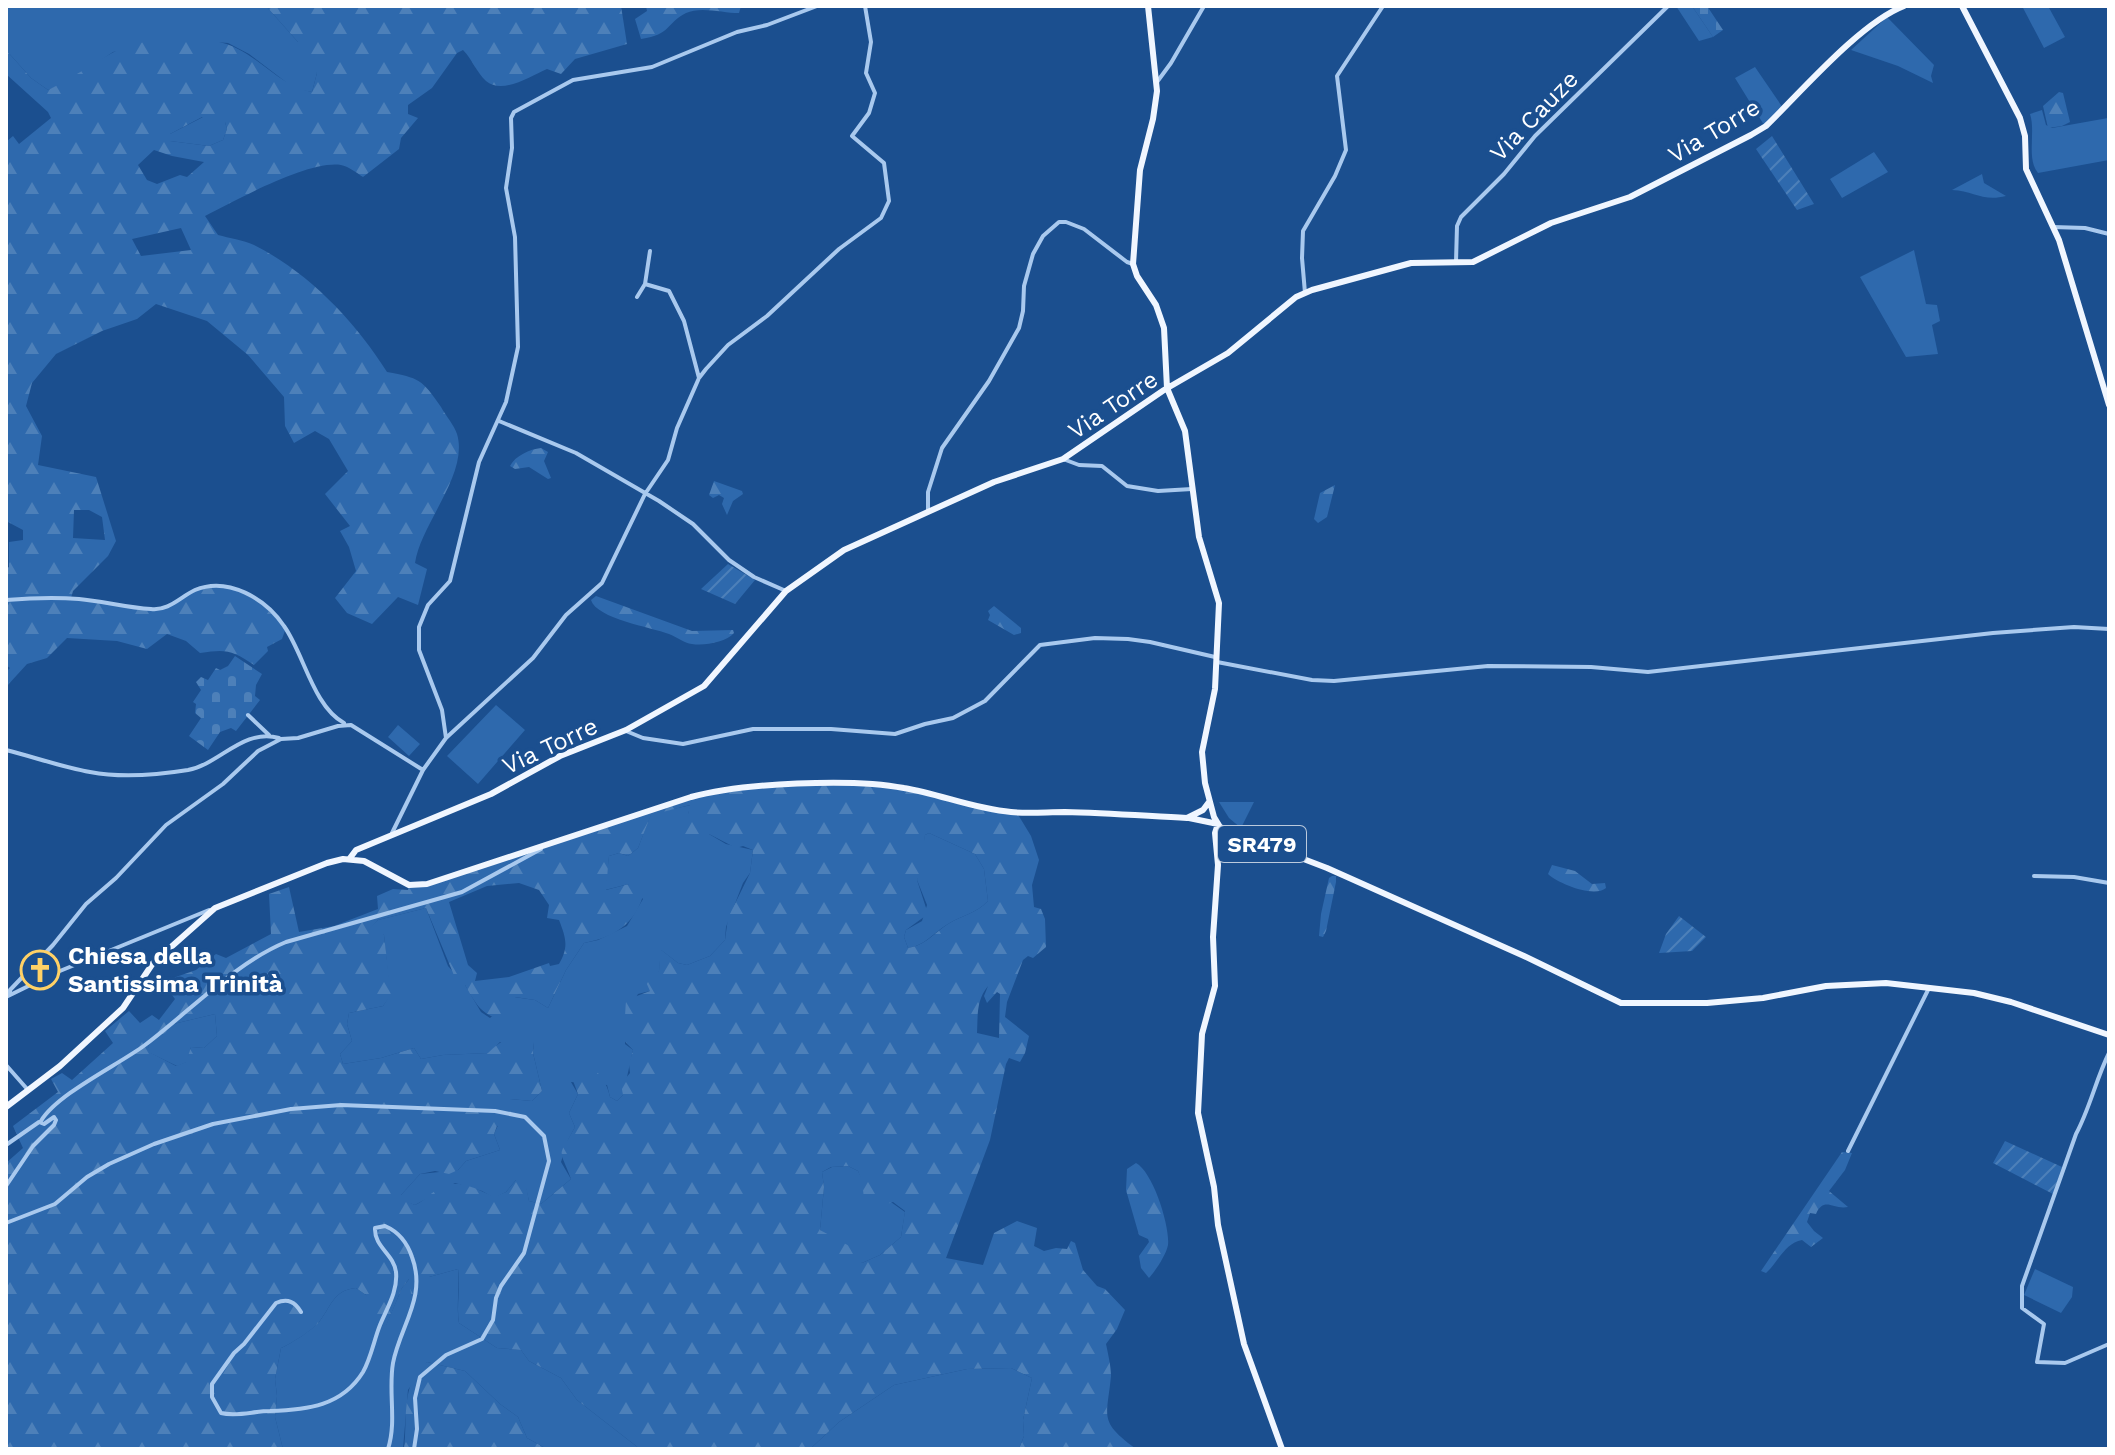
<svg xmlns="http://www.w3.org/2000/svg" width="2115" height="1455" font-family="'Work Sans',sans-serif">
<defs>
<pattern id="forest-firs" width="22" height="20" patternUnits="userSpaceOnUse" patternTransform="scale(2)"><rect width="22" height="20" fill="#2e69ad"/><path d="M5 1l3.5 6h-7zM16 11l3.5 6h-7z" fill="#4d80b9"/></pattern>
<pattern id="cemetery-stones" width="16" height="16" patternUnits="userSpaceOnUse" patternTransform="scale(2)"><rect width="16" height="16" fill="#2e69ad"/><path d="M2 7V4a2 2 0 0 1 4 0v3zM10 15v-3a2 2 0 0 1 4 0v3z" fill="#4d80b9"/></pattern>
<pattern id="garden-furrows" width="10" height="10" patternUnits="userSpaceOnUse" patternTransform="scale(2)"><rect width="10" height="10" fill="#2e69ad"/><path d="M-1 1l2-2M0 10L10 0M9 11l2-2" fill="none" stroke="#4d80b9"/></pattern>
</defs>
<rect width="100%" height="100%" fill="#1b4f8f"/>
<!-- grass -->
<path fill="#2e69ad" d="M6,6H266L298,42L317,73L312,92L295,89L249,54L228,43L173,39L113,52L73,79L48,90L31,78L6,50Z
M1676,6H1692L1713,37L1699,41Z
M2022,6H2048L2065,37L2044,48Z
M1887,17L1934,65L1931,76L1933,83L1898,66L1851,50Z
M1755,67L1783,108L1764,125L1735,78Z
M2042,110L2046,125L2052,128L2108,118L2109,114V160L2038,173C2026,159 2036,132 2030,114Z
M203,117L225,122L227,129L223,140L209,146L170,141L168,137L170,134Z
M1874,152L1888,172L1842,198L1830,179Z
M1982,174L1984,183L2006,196C1983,202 1974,191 1952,190Z
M1914,250L1926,304L1937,305L1940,321L1932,325L1938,354L1906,357L1860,277Z
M496,705L525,730L478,784L447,756Z
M398,725L420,744L409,756L388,737Z
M1219,802H1254L1241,828L1229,818Z
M691,805L688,814L699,834H709L726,844L753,850L750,873L743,883L726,927L725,940L710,956L687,965L678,963L661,950L659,971L650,991L638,994L625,1016V1044L633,1050L623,1095L617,1101L610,1097L607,1085L571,1082L578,1094L569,1113L575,1127L568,1140L561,1162L571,1179L541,1204L529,1201L524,1180H516L506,1192L494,1198L482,1191L455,1183L415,1205L400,1200L401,1195L420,1174L458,1170L466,1161L500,1150L494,1134L510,1099L532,1101L542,1091L533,1053L534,1042H500L489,1053L443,1055L421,1059L414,1048L381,1058L343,1064L340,1054L352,1041L347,1024L349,1013L383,1006L390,995L384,935L368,929L378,920L426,908L448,966L465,985L481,1012L490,1018L514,997L535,1000L548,1008L566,970L584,943L598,940L627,926L643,899L629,884L605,890L609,856L619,853L628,856L638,848L651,814Z
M929,833L975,854L984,869L988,901C976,914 962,915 948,924C933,933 926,945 908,948L904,937L906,930L922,921L927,905L917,880L925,835Z
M215,1014L217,1036L204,1048L191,1047L187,1062L177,1066L150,1053L148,1046L169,1025Z
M848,1166L858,1171L864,1183L905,1212L901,1237L880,1255L862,1263L820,1230L824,1187L822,1172L832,1167Z
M458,1269C460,1288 456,1304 459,1323L497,1348L521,1350L529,1361L561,1378L577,1400L640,1449H547L527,1438L518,1417L500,1404L465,1371L427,1362L408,1390L403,1449H283L275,1417L277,1396L275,1379L281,1348C291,1344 313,1329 319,1322C331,1307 333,1290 356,1288L366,1295L386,1325L402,1288L410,1278L429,1277Z
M2035,1269L2073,1287L2072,1297L2061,1313L2024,1295Z
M1011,1368L1032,1378L1023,1420L1024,1436L1019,1449H810L839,1422L894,1385L967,1369Z"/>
<!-- forest -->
<path fill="url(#forest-firs)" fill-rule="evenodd" d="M266,6H621L627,44L575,59L561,74L547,69C531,76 502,95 486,81C477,73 472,59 463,50L457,53L432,88L408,105V114L418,118L401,138L399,149L363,177C357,173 348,166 341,165C308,160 235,201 205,216L218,235C229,238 243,240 254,245C308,272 355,321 387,372C419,378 422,379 441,407C446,416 454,425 457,434C469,474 421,523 415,563L427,569L418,605L398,597L372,624L347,613L335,598L356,571L349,547L340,531L350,526L325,494L348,471L329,439L315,431L294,443L285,426L284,397L248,355L207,321L156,304L137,319L102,331L56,354L32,383L26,406L42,436L38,465L96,477L116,541L108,556L73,591L71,598C98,602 131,610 158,609C171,608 183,594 196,590C234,577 262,603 286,628L282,639L267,647L268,651L254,665C232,650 226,649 200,653L186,641L167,634L147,649L117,641L67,638L47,658L27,664L6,687V672L10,668L6,665V569L9,567V542L23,540V530L6,521V142L13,136L19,144L51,118L48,112L6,74V50L31,78L48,90C71,79 90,65 112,53C143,36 207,32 238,49C265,63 282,86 312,92L317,73L298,61V42ZM202,117L212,124L225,122L227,129L223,140L209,146L170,141V134ZM154,150L172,156L204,162L187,177L180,175L157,184L147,180L138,165ZM181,228L191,250L141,256L132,239ZM74,510H89L102,517L105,540L73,538Z
M646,6H741L739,13C724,13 700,6 686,13C665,24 672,34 641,39L635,19L647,11Z
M2059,92L2063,93L2070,122L2062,126L2048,128L2043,106Z
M541,448L548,452L544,461L551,478L548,479L529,467L515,469L510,466C515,456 530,449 541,448Z
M714,481L742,491L743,494L733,501L727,515L722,504L724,498L719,495L713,498L709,495Z
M1335,485L1327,517L1318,523L1314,519L1320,493Z
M596,596L692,631L733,630L734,633C726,642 705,646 692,644C684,643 677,637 669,634C651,627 597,619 591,600Z
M994,606L1021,628V633L1014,635L988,620L990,615L988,611Z
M805,785L902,787L1017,813L1031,836L1039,860L1032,885L1034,907L1041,909L1045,919L1046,947L1033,958L1028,956L1023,960L1007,1002L1005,1017L1029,1036L1025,1053L1020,1062L1009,1058L1006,1064L990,1140L946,1258L983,1265L994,1233L1017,1221L1037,1228L1034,1246L1044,1251L1056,1248L1067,1249L1071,1241L1075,1243L1083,1270L1097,1286L1105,1289L1125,1310L1117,1329L1106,1344C1108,1354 1111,1366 1111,1376C1107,1418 1098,1421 1136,1449H1019L1024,1436L1023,1420L1032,1378L1011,1368L967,1369L894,1385L839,1422L810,1449H640L577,1400L561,1378L529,1361L521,1350L497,1348L459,1323C456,1304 461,1288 458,1269L429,1277L423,1295L411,1294L409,1279L402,1288L386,1326L369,1319L366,1295L356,1288C333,1290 331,1307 319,1322C314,1329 291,1344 281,1348L275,1379L277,1396L275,1417L283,1449H6V1163L23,1148L13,1126L58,1092L51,1079L62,1073L72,1080L113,1043L105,1031L129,1011L140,1023L152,1015L159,1020L175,999L166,987L173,978L196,970L216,954L226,958L271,934L269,894L289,887L299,932L334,926L378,909L377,896L393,889L408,890L409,885L427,884L705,793ZM690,805L688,814L680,819L673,834H709L736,848L743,846L753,850L750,873L728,918L725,940L710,956L687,965L678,963L660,949L659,971L650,975L646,982L650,991L626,1000L625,1016L614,1017L613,1029L633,1050L629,1064L630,1073L621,1084L623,1095L617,1101L610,1097C606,1078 595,1065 574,1061L569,1070L578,1094L569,1113L575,1127C557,1160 559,1146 571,1179L541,1204L529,1201L525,1180H516L506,1192L494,1197C480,1190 458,1179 443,1186C432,1191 426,1200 415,1205L401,1199V1195L420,1174L435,1171L449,1174L458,1170L466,1161L500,1150L494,1134L497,1126L512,1123L510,1099L532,1101L542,1091L533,1053L534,1042C518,1029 501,1040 488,1053L443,1055L421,1059L414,1048L381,1058L343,1064L340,1054L352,1041L347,1024L349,1013L383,1006L391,995L384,935L378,930L369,929L378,920L426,908L458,985H465C480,1012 484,1016 514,1023L522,1017L515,997L535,1000L548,1008L566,970L584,943C619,936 639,921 646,884H629L606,890L609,856L619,853L628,856L638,848L651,815ZM929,833L975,854L984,869L988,901C976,914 962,915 948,924C934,933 926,945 908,948L904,937L906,930L928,914L917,880L922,869L925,835ZM519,883L539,890L549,905L547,918L559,920C566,938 569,947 559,964L550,966L549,963L509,977L475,981L477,973L468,965L449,902L487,886ZM988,986L984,996L987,1003L997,992L1000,994L999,1038L977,1033C978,1015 976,1001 988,986ZM215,1014L217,1036L204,1048L191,1047L186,1062L176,1066L151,1053L148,1046L166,1032L169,1025ZM848,1166L858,1171C864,1184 863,1197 866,1211L893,1202L905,1211L901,1237L880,1255L862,1263L853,1248L820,1230L824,1187L822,1172L831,1167Z
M1552,865L1575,871L1592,884L1605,883L1606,888C1594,898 1559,884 1548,874Z
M1332,876H1336V882L1326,931L1323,937L1319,936L1321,914L1329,878Z
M1842,1152L1852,1153L1845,1170L1829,1191L1848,1207C1833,1210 1824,1196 1816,1214L1810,1213L1807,1222L1814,1231L1823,1238L1811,1247L1802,1240C1785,1243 1778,1262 1766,1273L1761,1271Z
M1136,1163C1153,1172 1170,1226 1168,1245C1166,1255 1156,1270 1149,1278L1141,1268L1139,1256L1149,1242L1148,1239L1139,1235L1126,1190L1127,1169Z
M427,1362L465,1371L500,1404L518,1417L527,1438L547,1449H404C408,1419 400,1382 427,1362Z"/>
<!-- cemetery -->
<path fill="url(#cemetery-stones)" d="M1692,6H1707L1723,30L1713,37Z
M235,656L262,674L256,685L255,696L260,700L236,731L231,728L220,732L208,750L189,736L201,718L195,713L196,704L193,702L201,690L196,682L201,677L208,680L216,668L220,670L228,666Z"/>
<!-- garden -->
<path fill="url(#garden-furrows)" d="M1772,136L1814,204L1797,210L1756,149Z
M728,564L755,580L735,604L701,589Z
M1679,916L1706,937L1692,951L1659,953L1666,934Z
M2005,1141L2062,1167L2053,1194L1993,1163Z"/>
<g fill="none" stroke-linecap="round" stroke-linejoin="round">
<!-- minor -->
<path stroke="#a9c9ee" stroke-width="4" d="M1157,82L1171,63L1204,6
M2053,227L2085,228L2109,234
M1456,262L1457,226L1461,217L1504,174L1535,136L1668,6
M645,284L669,291L684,321L699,378
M1305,293L1302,258L1303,231L1335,176L1346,150L1337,76L1383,6
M637,297L645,284L650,251
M499,421L576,453L659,501L693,524L729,560L754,577L786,591
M1063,459L1079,465L1102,466L1127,486L1158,491L1192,489
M928,511V492L942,448L989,381L1019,328L1023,311L1024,286L1033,254L1043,236L1059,222H1066L1084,229L1127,262L1133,264
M6,600C30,598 55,597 79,599C103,601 127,608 151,609C169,611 180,597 195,590C228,576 266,599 284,626C304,654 313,706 344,723
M1217,662L1312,680L1334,681L1488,666L1591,667L1648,672L1993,633L2074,627L2109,629
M248,715L269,735
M626,731L643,738L683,744L753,729H831L895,734L925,724L953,718L985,701L1040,645L1095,638L1128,639L1150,642L1215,657
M446,738L533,658L566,615L602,583L645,494L668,460L677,428L699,378L706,369L728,345L767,316L839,249L881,218L889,201L884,163L852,136L869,113L875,93L866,73L871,42L865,6
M6,750C34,757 62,767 90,772C121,778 157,775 188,770C220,764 243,728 279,738
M392,833L423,770L446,738L442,710L419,650V627L428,605L450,581L479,462L506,402L518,347L515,237L506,188L512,148L511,118L514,112L573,80L652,67L737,32L767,25L817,6
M2034,876L2074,877L2109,883
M10,994V990L53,945L86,904L116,878L166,825L223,784L258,751L281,739L298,738L338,726L351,725L423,770
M6,997L55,973L209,910
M2109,1053C2096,1079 2090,1108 2076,1134L2022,1286V1308L2044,1324L2037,1362L2065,1363L2109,1344
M6,1065L28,1090
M41,1121C57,1094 118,1065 145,1045C189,1012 235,963 286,942L462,892L541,849V846
M6,1145L39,1122L44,1124L54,1117L56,1120L54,1125L33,1146L6,1186
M1848,1151L1929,988
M6,1223L55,1204L87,1177L109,1164L154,1144L213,1124L291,1109L341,1105L495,1111L525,1117L544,1136L549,1161L524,1253L501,1286L496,1298L493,1320L482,1339L446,1355L420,1377L415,1398L417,1429L414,1449
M301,1312C295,1302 288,1298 276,1303L244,1344L234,1353L212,1384V1397L221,1413C237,1417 254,1411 270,1411C307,1410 342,1406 363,1372C371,1358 374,1340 380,1325C387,1308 398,1291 396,1272C394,1254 374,1247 375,1228L385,1226C399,1232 407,1242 412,1257C427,1297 400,1326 393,1363C388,1392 397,1421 388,1449"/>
<!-- major -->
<path stroke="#f0f6ff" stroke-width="6" d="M1148,6L1157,91L1153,119L1140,170L1133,264L1137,276L1156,305L1164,328L1167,388L1185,431L1199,537L1219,603L1215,689L1202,752L1205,783L1214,817L1220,827L1327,868L1524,956L1621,1003H1707L1763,998L1826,986L1886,983L1974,993L2011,1002L2109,1035
M1962,6L2020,118L2025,136L2026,169L2059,240L2109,405
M1189,818L1218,824L1215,833L1218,865L1213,937L1215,986L1202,1034L1198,1113L1214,1187L1218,1225L1244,1344L1282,1449
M350,858L356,850L491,794L560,756L626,730L704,686L786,591L844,550L994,482L1063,459L1164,390L1228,353L1296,297L1312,290L1411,263L1473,262L1551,223L1630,197L1751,135L1766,126C1802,91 1860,23 1904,6
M6,1107L60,1066L123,1008L153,963L215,908L327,863L343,859L364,861L409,885L427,884L691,797C742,783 852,778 904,788C940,794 974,809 1011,812C1028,814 1047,812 1065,812C1106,813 1147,816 1187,818L1203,810L1209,802"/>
</g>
<!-- icons -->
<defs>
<symbol id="church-ring" viewBox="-11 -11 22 22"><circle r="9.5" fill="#1b4f8f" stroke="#ffd166" stroke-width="1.5"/><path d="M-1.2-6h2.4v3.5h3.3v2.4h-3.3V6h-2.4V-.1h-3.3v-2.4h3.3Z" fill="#ffd166"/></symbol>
</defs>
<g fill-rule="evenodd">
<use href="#church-ring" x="18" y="948" width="44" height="44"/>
</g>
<g text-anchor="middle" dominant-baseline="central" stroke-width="7" stroke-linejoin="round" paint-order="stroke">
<!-- shield labels -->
<rect fill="#1b4f8f" stroke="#bbcadd" stroke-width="2" x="1218" y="826" width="88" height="36" rx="6"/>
<g font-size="22" font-weight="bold" fill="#fff">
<text x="1262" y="844">SR479</text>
</g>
<!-- street labels -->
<g font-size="24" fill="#fff" stroke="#1b4f8f">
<text transform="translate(1534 116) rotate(-46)">Via Cauze</text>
<text transform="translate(1714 131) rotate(-31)">Via Torre</text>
<text transform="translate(1113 405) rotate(-34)">Via Torre</text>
<text transform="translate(550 746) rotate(-25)">Via Torre</text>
</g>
<!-- poi labels -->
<g font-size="24" font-weight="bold" fill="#fff" stroke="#1b4f8f" text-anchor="start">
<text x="68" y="956">Chiesa della<tspan x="68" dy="28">Santissima Trinità</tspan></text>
</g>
</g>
<!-- border -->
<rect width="2115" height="1455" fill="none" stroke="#ffffff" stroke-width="16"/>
</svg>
